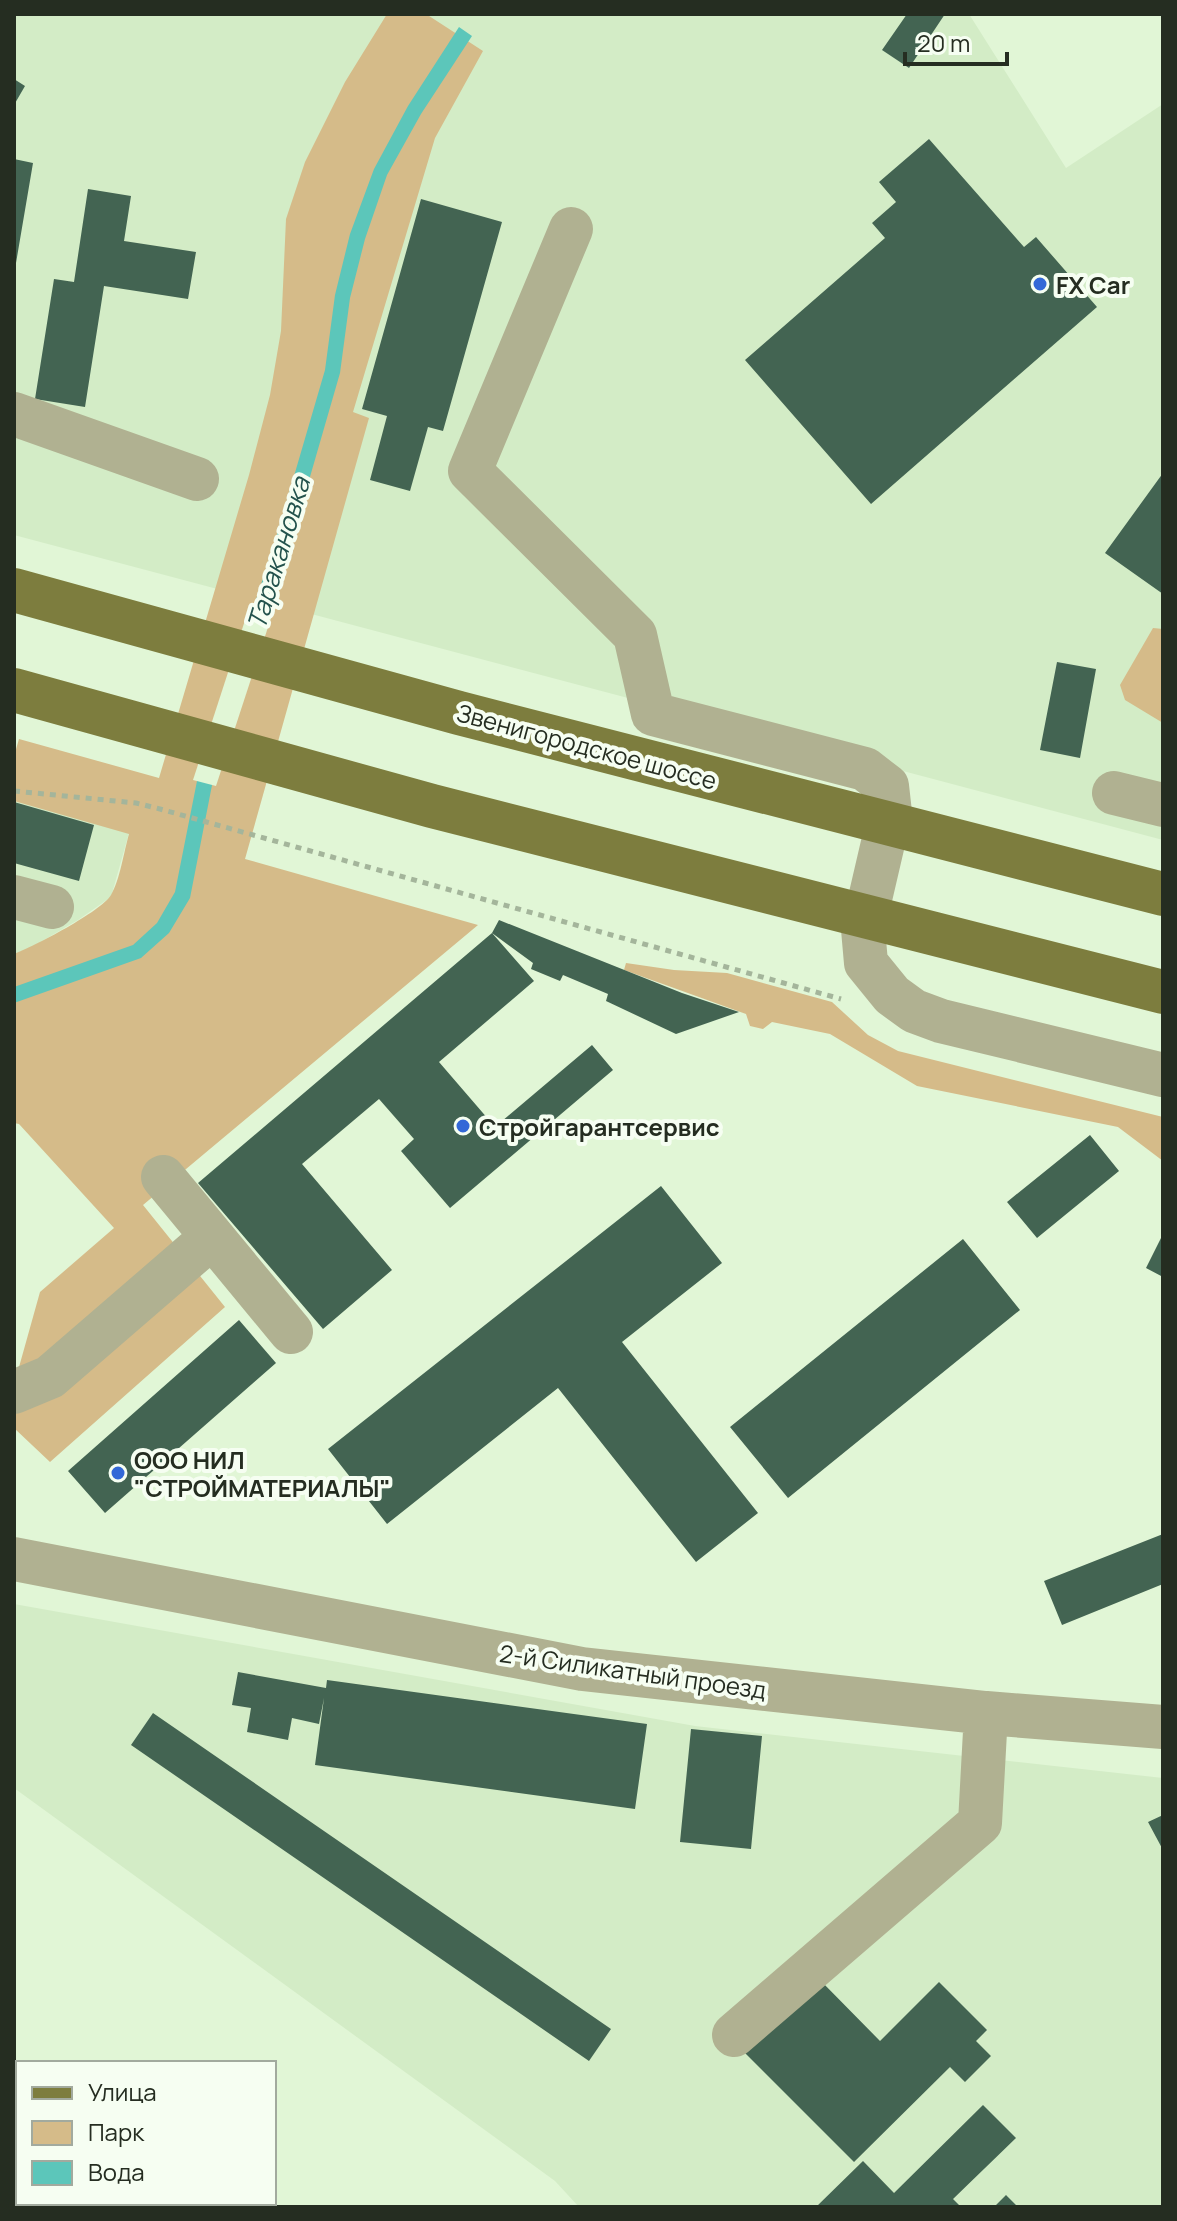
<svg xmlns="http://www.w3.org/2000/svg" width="1177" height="2221" font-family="Manrope,sans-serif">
<rect width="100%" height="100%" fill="#e1f6d6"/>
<!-- built -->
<path fill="#d3ecc6" d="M14,14H969L1066,168L1163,104V840L14,535Z
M14,801L129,833L111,897L78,920L32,947L14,954Z
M14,1604L695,1726L1163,1778V2207H579L555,2181L14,1788Z"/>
<!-- green -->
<path fill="#d5bb89" d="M387,14H426L483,51L435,138L353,412L369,418L245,859L478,925L143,1205L225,1307L50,1462L14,1428V1385L40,1292L114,1228L19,1124L14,1123V954C33,947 102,911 111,895C120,880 124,851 129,834L14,801V756L19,739L159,778L249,475L270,395L281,331L286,219L305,162L345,82Z
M1153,628L1163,629V723L1125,700L1120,685Z
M626,963L674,970L727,973L832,1002L868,1035L898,1051L1163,1117V1161L1118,1127L917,1086L830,1034L772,1022L763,1029L750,1026L746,1014L624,970Z"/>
<!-- water -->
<path fill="#5cc6ba" d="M459,27L472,36L421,114L387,175L365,239L350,298L340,373L288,553L213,780L190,898L169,933L141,958L14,1003V987L133,945L157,923L175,892L198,776L273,548L325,370L335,295L350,234L374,169L408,106Z"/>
<!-- pier -->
<path fill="#e1f6d6" d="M249,608L272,615L216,786L193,780Z"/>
<!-- building -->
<path fill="#436452" d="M907,14H945L909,68L882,50Z
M14,79L25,86L14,105Z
M929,139L1024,247L1036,237L1097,307L871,504L745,360L885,238L872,223L896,202L879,182Z
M14,159L33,163L16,263H14Z
M88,189L131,196L124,241L196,252L188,299L104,286L85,407L35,399L54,279L74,282Z
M421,199L502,222L443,431L428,427L410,491L370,480L387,416L362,409Z
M1163,473V594L1105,553Z
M1057,662L1096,669L1080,758L1040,750Z
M14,802L94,825L79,881L14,863Z
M499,920L682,993L739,1012L676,1034L606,1001L608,994L563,975L560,981L531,969L533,963L492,933L534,981L439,1062L495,1127L592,1045L613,1070L450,1208L401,1151L414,1139L379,1099L302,1164L392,1270L323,1329L198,1183L492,933Z
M1090,1135L1119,1171L1037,1238L1007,1202Z
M661,1186L722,1263L622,1342L758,1513L696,1562L558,1388L387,1524L328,1449Z
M1163,1234V1277L1146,1268Z
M963,1239L1020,1310L788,1498L730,1427Z
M239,1320L276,1363L105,1513L68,1471Z
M1163,1534V1584L1062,1625L1044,1581Z
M238,1672L326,1688L327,1680L647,1724L635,1809L315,1765L324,1698L319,1724L292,1718L288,1740L247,1732L251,1708L232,1705Z
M153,1713L611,2029L589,2061L131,1745Z
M691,1729L762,1736L751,1849L680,1842Z
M1163,1815V1850L1148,1822Z
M819,1979L880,2041L939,1982L987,2030L976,2041L991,2056L965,2082L950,2067L854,2162L745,2053Z
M983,2105L1016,2138L953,2199L961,2207H816L863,2161L894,2193Z
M1006,2195L1018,2207H994Z"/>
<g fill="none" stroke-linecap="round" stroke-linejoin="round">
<!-- path -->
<path stroke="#a4b59b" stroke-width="5" stroke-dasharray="6 6" stroke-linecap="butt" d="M14,791L136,803L160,809L841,999"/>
<!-- minor -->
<path stroke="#b0b191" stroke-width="44" d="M571,229L470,471L635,635L653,714L865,769L887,786L890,813L863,929L866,963L892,995L914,1011L941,1021L1163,1075
M14,414L197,479
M1114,793L1163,805
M14,897L52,907
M163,1177L291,1332
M14,1392L50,1377L212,1237
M14,1559L582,1669L986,1713L1163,1727
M734,2035L980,1823L986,1713"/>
<!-- major -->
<path stroke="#7d7d3e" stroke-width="44" d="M14,590L459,713L1163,894
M14,690L432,806L1163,992"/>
</g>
<!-- markers -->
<g fill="#3368d7" stroke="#f6fef2" stroke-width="3">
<circle cx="1040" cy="284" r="8"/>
<circle cx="463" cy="1126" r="8"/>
<circle cx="118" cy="1473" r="8"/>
</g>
<g text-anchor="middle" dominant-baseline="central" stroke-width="8" stroke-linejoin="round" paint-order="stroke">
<!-- poi labels -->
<g font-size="24" font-weight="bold" fill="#252d21" stroke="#f6fef2" text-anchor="start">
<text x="1056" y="284">FX Car</text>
<text x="479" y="1126">Стройгарантсервис</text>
<text x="134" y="1459">ООО НИЛ<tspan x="134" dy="28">"СТРОЙМАТЕРИАЛЫ"</tspan></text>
</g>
<!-- street labels -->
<g font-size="24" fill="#252d21" stroke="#f6fef2">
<text transform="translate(587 746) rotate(15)">Звенигородское шоссе</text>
<text transform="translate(633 1671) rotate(8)">2-й Силикатный проезд</text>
</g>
<!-- water labels -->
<g font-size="26" font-style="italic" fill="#23524c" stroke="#f6fef2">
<text transform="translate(278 553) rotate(-73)">Таракановка</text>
</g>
</g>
<!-- border -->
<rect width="1177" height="2221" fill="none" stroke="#252d21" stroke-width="32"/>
<!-- legend -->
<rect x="16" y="2061" width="260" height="144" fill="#f6fef2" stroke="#a2aa9e" stroke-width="2"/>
<rect x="32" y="2087" width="40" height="12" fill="#7d7d3e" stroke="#a2aa9e" stroke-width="2"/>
<text x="88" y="2101" font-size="24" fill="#252d21">Улица</text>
<rect x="32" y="2121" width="40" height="24" fill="#d5bb89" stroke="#a2aa9e" stroke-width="2"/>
<text x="88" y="2141" font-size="24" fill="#252d21">Парк</text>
<rect x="32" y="2161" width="40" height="24" fill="#5cc6ba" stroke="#a2aa9e" stroke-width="2"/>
<text x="88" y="2181" font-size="24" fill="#252d21">Вода</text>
<!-- scale -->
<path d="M905 52v12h102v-12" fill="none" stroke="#252d21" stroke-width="4"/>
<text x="917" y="52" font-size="24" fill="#252d21" stroke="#f6fef2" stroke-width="6" paint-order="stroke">20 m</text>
</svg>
